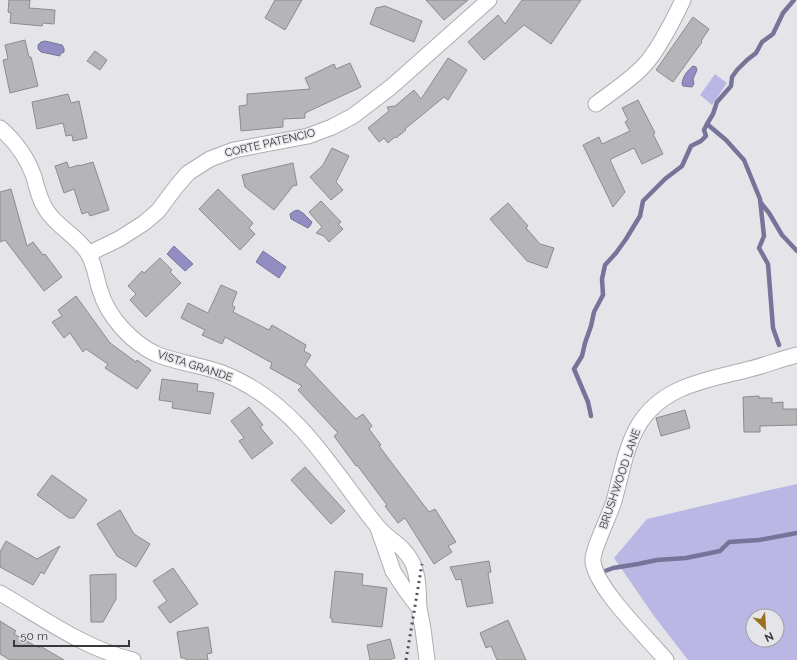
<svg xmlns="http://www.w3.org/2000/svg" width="797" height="660" font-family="Raleway,sans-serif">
<rect width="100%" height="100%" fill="#e5e5e9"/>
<!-- green -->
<path fill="#bab7e5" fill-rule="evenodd" d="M715,74L727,83L712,105L700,95Z
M797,484V660H688L654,616L614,558L647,519L761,492ZM753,616H777V640H753Z"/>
<!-- water -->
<path fill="#928dc2" stroke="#777499" d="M45,41L62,45L64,48V52L60,54V56L41,52L38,49V45L41,42Z
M693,66L696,67L697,70L693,79L694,84L692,87L683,86L682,84C683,76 687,71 693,66Z
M298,210L303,213L312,222L310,226L308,228L291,219L290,214L294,211Z
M174,246L193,264L185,271L167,254Z
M263,251L286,267L279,278L256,262Z"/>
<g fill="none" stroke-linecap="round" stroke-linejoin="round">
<!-- stream -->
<path stroke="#777499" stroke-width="4.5" d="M761,203L769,213L782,235L797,251
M779,345L773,328L768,264L759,248L764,236L760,199L744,160L726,140L707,124L713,114L717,102L731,86L732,77L737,70L747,60L756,53L762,42L773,34L783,13L794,0
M591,416L588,402L574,369L582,356L585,343L591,326L594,312L603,295L602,279L605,265L616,253L626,239L640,216L643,201L665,179L682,166L691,146L701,141L706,136L704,130L707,124
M605,571L613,568L638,564L657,560L686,558L720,551L729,542L759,540L797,533"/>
</g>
<!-- building -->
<path fill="#b5b5b8" stroke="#8c8b8f" d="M9,0H30L29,8L55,10L54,24L43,23L42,26L10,23L11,13L8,12Z
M275,0H302L285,30L265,18Z
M426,0H468L444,20Z
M522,0H581L551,44L524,25L484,60L468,42L498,15L505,24Z
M385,6L422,21L414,42L370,24L376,8Z
M693,17L709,29L701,41L702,42L673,82L656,70Z
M25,40L29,57H31L38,86L10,93L3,60L8,59L5,45Z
M95,51L107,60L100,70L87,61Z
M448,58L467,70L448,100L444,97L405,129L406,130L396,138L395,137L388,143L384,138L379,142L368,128L389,111L387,107L395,106L414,90L421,99Z
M350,63L361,87L305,113V118L283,119V127L241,131L239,106L247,105V94L310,89L305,78L334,64L336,69Z
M68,94L71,103L79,101L87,138L73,141L72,135L66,136L63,123L37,129L32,102Z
M638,100L655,133L653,134L663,154L642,164L634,148L611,159L610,160L625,192L613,207L583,145L599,137L602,144L630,131L625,122L628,120L622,108Z
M332,148L349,156L336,182L343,190L331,200L310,177L323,165Z
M67,162L69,168L79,165V166L93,162L109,210L90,216L88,212L82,214L74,189L64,193L55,166Z
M293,163L297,185L293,186L274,210L245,187L242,175Z
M11,189L27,246L33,242L43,255L45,254L62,277L44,291L5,240L0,242V192Z
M218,189L253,223L249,228L255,234L240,250L199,209Z
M321,201L341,222L338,224L343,229L329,242L324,236L316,233L322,227L309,212Z
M508,203L528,226L526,228L540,244L554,248L547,268L527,261L490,219Z
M160,258L172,270L170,272L181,283L146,317L130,300L136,294L128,286L142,271L144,273Z
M221,285L237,292L232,305L235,307L233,312L269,330L272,325L306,345L304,351L311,355L305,365L356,419L363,414L372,426L369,429L381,445L379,446L429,512L435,509L456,542L448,546L452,552L434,564L405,518L398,523L385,506L387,505L357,465L356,466L334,436L338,433L298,390L302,386L270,368L272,363L225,337L222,344L202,335L205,330L181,318L188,303L208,313Z
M76,296L110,343L136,362L137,360L151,370L137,389L105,368L108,364L86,349L83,352L70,333L64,338L52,322L62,316L58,310Z
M162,379L198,384L197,391L214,393L210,414L172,408L173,402L159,400Z
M759,396V398H772V403L783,402V409H797V425L760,426V432H744L743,397Z
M249,407L263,425L260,427L273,443L252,459L239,441L244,438L231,421Z
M685,410L690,428L661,436L656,418Z
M305,467L345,511L331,524L291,480Z
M52,475L87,500L74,518H69L37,495Z
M120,510L134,534L150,544L136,567L117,556L97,524Z
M6,541L37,559L60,546L44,574L41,572L33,585L0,567V552Z
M489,561L491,572L488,573L493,603L467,607L461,579L456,580L450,567Z
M173,568L198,604L170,623L158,607L167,601L153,581Z
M335,571L363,574L362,585L387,588L382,627L332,622V618H330Z
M116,574V599L103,622H91L90,575Z
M508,620L526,660H497L491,646L486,648L480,633Z
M0,621L16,631L14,634L39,648L40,646L64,660H10L0,654Z
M208,627L212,653L207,654L208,660H186L185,658H181L177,632Z
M390,639L395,658L388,660H370L367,645Z"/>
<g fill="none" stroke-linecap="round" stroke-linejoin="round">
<defs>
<path id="street" d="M596,104C613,91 634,78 648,61C662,43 673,21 683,0
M0,128C16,142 27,157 34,177C37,189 40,201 47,211C58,228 79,237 89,255C95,266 96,278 100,290C104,304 112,317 122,328C131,338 143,348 156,354C170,360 187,363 202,367C216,370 229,375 242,382C303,414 336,475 377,526C388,540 403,544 412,562C419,576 418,592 419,608L404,588L393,571L378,528
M88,254L119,239L144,223L158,211L176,187L188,173L210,159L234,150L308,136L332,127L353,116L391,87L489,0
M0,593C43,618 85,649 133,660
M419,608L423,629L427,660
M666,660C648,638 595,588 593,561C592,550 610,515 614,501C621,476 625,449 638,426C662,385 708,380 750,369C766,365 781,359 797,355"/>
</defs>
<!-- street casing -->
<use href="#street" stroke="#adadb0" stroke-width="17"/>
<!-- street -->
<use href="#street" stroke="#fff" stroke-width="15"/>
<!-- rail -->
<path stroke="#515153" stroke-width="3" stroke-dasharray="2 4" stroke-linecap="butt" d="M406,660L422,564"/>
</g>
<g text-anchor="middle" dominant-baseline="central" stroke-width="3" stroke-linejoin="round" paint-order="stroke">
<!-- street labels -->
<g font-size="11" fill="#39383a" stroke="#e5e5e9">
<text transform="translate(270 143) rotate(-13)">CORTE PATENCIO</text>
<text transform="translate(195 366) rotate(18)">VISTA GRANDE</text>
<text transform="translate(620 479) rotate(-71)">BRUSHWOOD LANE</text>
</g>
</g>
<!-- north arrow -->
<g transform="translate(765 628) rotate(155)"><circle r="19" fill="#e5e5e9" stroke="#a0a0a3"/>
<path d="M0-3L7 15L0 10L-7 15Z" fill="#9b6f1e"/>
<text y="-6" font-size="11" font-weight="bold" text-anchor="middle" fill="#39383a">N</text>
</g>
<!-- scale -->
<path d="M14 640v6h115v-6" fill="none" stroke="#39383a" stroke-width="2"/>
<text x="20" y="640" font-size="12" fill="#39383a" stroke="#e5e5e9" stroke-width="3" paint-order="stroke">50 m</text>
</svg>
